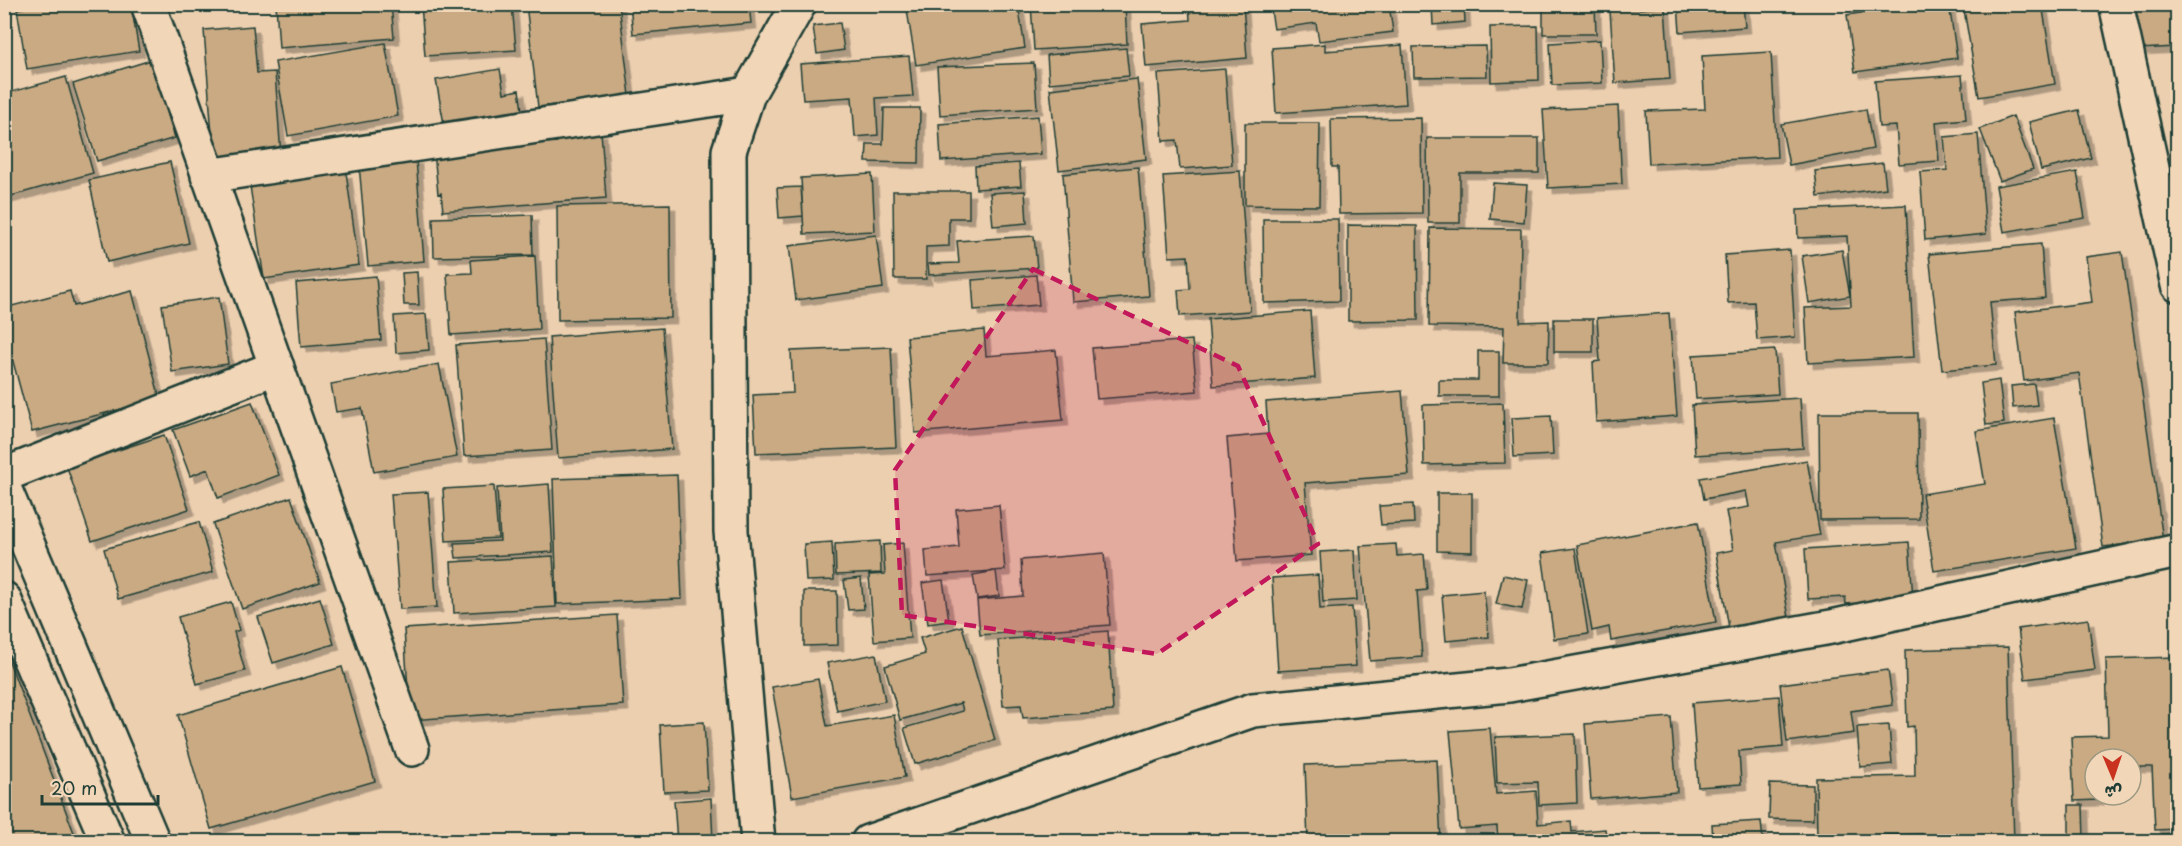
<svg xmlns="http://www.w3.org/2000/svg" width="2182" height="846" font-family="'Playpen Sans','Playpen Sans Arabic',sans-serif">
<defs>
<filter id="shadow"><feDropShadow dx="5.5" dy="5.5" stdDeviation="0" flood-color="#0004"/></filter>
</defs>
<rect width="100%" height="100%" fill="#eccfaf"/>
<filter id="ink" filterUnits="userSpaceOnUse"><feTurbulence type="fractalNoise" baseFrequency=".0167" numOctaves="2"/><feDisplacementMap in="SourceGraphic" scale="12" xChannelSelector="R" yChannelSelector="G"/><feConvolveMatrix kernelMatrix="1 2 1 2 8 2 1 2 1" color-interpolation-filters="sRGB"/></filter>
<g filter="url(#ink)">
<!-- building -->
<path fill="#caaa83" stroke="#1f3d34" stroke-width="1.5" filter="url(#shadow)" d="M43,4H131L139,51L27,69L17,9Z
M276,4H391L394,38L279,48Z
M421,4H512L516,50L425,56Z
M526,4H619L630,96L538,107Z
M630,4H749L751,23L633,34Z
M906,4H1018L1025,48L916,65Z
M1031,4H1125L1127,44L1034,50Z
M1189,4H1243L1247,58L1146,67L1142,24L1190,20Z
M1270,4H1389L1393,32L1319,41L1316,23L1274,29Z
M1432,4H1464L1465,22L1433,25Z
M1543,4H1595L1596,34H1543Z
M1678,4H1743L1745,27L1680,32Z
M1921,4H1949L1957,58L1855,72L1847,15Z
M1963,4H2042L2055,84L1979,97Z
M2135,4H2178V10H2174L2176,47L2139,49Z
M1665,7L1670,79L1615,83L1610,11Z
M840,23L844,50L817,54L813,26Z
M253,26L257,73L275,72L281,156L214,161L204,30Z
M1538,26L1539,80L1491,82L1490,27Z
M1600,40L1602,83L1552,85L1550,43Z
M385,43L398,116L288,136L275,62Z
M1325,44V51L1402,45L1406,104L1276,113L1272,48Z
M1486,46L1487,76L1414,77L1413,47Z
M1126,48L1129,76L1049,83L1047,55Z
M1771,52L1777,157L1649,164L1646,111L1705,109L1702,56Z
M909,56L913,96L876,98L878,135L855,137L852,97L803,100L800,64Z
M151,60L175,138L97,161L73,84Z
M1034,63L1037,108L940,115L937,67Z
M500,69L504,93L519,90L522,110L444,124L436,80Z
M1225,69L1232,165L1180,169L1177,140L1163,141L1158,74Z
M1962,75L1966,119L1936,122L1939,161L1899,164L1896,126L1879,127L1875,81Z
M66,77L93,173L4,198V94Z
M1137,79L1146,159L1059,170L1050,89Z
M1618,106L1622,184L1548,188L1543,110Z
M884,108H920L919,163L866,162L867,144H883Z
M1866,109L1873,149L1789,165L1781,124Z
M2079,110L2091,158L2041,170L2029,122Z
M1038,116L1041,154L941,161L939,124Z
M2013,116L2033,169L2000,181L1980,129Z
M2178,117V165L2171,118Z
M1421,118L1422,213L1339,214L1338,167H1332L1331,119Z
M1245,123H1320L1319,206L1245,205Z
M601,131L606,198L443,211L441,193L438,194L434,152L557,142V135Z
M1978,134L1986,234L1925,240L1920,172L1947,170L1944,137Z
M1427,138H1539V173H1460V223H1428Z
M416,159L424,261L368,266L359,164Z
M170,162L189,243L107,262L89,180Z
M1019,163L1021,186L976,189L975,166Z
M1883,163L1886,188L1818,197L1815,171Z
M1138,167L1149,296L1073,302L1063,174Z
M1240,171L1250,311L1180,316L1178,290L1190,289L1188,256L1169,257L1163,176Z
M346,172L359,265L264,279L250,186Z
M2077,172L2085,218L2004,232L1996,186Z
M872,174L875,231L804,234L801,178Z
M1493,183L1527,185L1524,222L1490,219Z
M801,187L803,216L779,218L777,188Z
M893,191H969V218H949V246L926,247V279H894Z
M1025,191L1027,223L993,226L990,193Z
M670,204L671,318L558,320L557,206Z
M1906,205L1914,357L1808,363L1805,308L1851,306L1847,236L1798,238L1797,210Z
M532,215L533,255L434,257L433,218Z
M1263,219H1338L1339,301L1264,303Z
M1348,225L1417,226L1418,320L1348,321Z
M1430,228L1521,229L1520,322L1549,321L1548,363H1503L1504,327L1429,326Z
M876,235L883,288L796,300L789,246Z
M1034,236L1037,268L929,275L928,264L959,263L957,241Z
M2041,244L2045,298L1990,302L1996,365L1942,370L1929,254Z
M1790,250L1795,337L1757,340L1754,302L1728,303L1725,255Z
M1842,250L1850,296L1809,303L1802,256Z
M2122,252L2163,540L2103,547L2079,373L2024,381L2015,312L2092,302L2086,257Z
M535,256L539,329L451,335L447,274L472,273L471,260Z
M417,272L419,305H404L402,273Z
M1036,275L1039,305L974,310L972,280Z
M376,276L381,340L301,347L296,283Z
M70,291L74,306L132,291L160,399L32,432L4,328V308Z
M219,297L228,364L172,372L162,305Z
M1310,311L1315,378L1213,386L1208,319Z
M1669,313L1677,416L1596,422L1593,362L1600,361L1597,318Z
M426,314L429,350L396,353L394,316Z
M1554,319H1593V352H1554Z
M662,328L672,449L558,458L549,337Z
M984,330L986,356L1056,350L1063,420L915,433L907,337Z
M544,339L552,450L464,456L456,345Z
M1192,340L1197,391L1097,399L1092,348Z
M891,347L896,447L756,453L753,395L793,393L791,351Z
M1775,350L1778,394L1696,399L1693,355Z
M1478,351H1499V396H1439V380H1478Z
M439,364L457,457L374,472L362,408L336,412L331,384Z
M1999,380L2004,423L1986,425L1981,383Z
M2034,384L2037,405L2013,408L2011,386Z
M1402,391L1409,475L1305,483L1311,555L1237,561L1227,438L1268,434L1266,402Z
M1800,398L1803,448L1695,455L1692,405Z
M252,402L279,475L218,498L208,469L190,476L173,430Z
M1503,403L1505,463L1424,465L1423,405Z
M1819,413H1918L1919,519L1820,520Z
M1551,416L1553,455L1514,457L1512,418Z
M2054,418L2076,548L1934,571L1922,494L1985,484L1976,431Z
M164,435L189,509L92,541L67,467Z
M1807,460L1820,535L1776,542L1789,618L1729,628L1716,553L1733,550L1726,511L1749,507L1746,491L1704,499L1700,478Z
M677,475L682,599L557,604L553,479Z
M549,484L553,552L456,558L454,543L500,541L497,488Z
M494,486L498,538L446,541L443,489Z
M428,492L437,607L400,609L391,494Z
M1437,493H1472V552L1437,551Z
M291,497L320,582L242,609L213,524Z
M1413,504L1414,523L1381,525L1379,506Z
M999,505L1005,570L927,576L925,550L959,547L956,509Z
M199,522L213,572L118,599L104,549Z
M1698,522L1716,622L1611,641L1609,627L1592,631L1577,545Z
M880,541L881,573L836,575L835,544Z
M832,542L834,580L806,581L804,544Z
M1909,542L1913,599L1846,604L1845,597L1808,599L1805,549Z
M903,543L910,638L874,641L869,575L885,574L883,545Z
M1396,544L1397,556L1424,554L1427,590L1417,591L1422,657L1370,661L1360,546Z
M1575,548L1588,634L1554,639L1542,553Z
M1354,550L1357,600L1323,602L1320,552Z
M1104,553L1110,625L980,635L977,600L1023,596L1021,560Z
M553,556L556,607L454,613L451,562Z
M996,571L999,596L977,599L973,575Z
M1318,575L1320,609L1352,607L1356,666L1278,671L1272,578Z
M1503,575L1528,580L1522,609L1496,604Z
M861,578L864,609L848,610L844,580Z
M943,580L949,621L928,624L922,583Z
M804,591H837L838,645L804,646Z
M1484,591L1489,637L1446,641L1442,595Z
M320,598L334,644L273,663L258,617Z
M231,602L239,630L234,632L245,671L197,684L178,617Z
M617,615L623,705L410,720L404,629Z
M2088,619L2095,670L2025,679L2018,629Z
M962,626L995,740L915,764L904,728L963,711L961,703L900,720L885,666L925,654L920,638Z
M1108,631L1113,711L1023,718L1021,705L1003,706L998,640Z
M2008,647L2014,842H1922V834L1817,837L1816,778L1915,776L1914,726L1907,727L1905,650Z
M4,648L76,838L68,842H4Z
M876,654L885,701L837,711L827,663Z
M2178,657V829L2155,830L2152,767H2131V759H2095V795H2098V800L2074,801L2071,737L2108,736L2106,659Z
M342,667L375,781L211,829L178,715Z
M1888,670L1893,705L1851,711L1854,733L1787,742L1780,684Z
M818,679L827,726L894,715L905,777L792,797L772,687Z
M1779,696L1783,747L1739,751L1741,784L1698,787L1692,703Z
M1671,717L1677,792L1591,799L1585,724Z
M704,722L708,790L664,792L660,725Z
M1889,725L1892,764L1860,767L1857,727Z
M1490,728L1496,794L1536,791L1538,824L1571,821L1572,832L1605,829L1607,842H1498L1497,826L1459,829L1450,731Z
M1575,734L1577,803L1539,805L1538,782L1497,783L1495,737Z
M1437,760L1441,842H1308L1305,765Z
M1770,784L1813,785V820L1769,819Z
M711,798L713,842H677L674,801Z
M2069,805H2083L2084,840H2069Z
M1761,821L1763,842H1713L1712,824Z
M2178,833V842H2163L2162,834Z
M1697,836L1698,842H1628V841Z"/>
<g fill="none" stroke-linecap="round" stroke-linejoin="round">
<defs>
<path id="minor" d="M148,4L412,749
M2116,4L2178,285
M208,176L748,94
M4,475L277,367
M758,842L731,531L729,151L748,94L799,4
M868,842L1253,710L1509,685L1831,627L2178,551"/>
<path id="major" d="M4,488L153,842
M4,599L108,842"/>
</defs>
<!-- minor casing -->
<use href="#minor" stroke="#1f3d34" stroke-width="38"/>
<!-- major casing -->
<use href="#major" stroke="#1f3d34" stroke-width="38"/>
<!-- minor -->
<use href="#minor" stroke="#f1d6b8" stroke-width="33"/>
<!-- major -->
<use href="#major" stroke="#f1d6b8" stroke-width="33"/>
</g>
</g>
<!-- marked area -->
<path fill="#c2185b" fill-opacity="0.2" stroke="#c2185b" stroke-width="4.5" stroke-dasharray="12 8" stroke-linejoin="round" d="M1033,269L1238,366L1318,544L1157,654L902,615L895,470Z"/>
<!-- margin -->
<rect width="2182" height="846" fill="none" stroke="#f1d6b8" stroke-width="24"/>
<rect x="12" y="12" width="2158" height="822" fill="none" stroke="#1f3d34" stroke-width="2" filter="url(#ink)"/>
<!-- north arrow -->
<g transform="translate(2113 777) rotate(178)"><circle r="28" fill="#f1d6b8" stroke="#9d9983" stroke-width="1.5"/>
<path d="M0-4.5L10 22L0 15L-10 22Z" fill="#c8321e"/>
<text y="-9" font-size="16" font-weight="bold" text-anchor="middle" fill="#1f3d34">ش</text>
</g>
<!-- scale -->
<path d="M42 795v9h116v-9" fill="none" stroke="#1f3d34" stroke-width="3"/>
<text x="51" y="795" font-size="18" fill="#1f3d34" stroke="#f1d6b8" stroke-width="4.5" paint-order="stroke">20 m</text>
</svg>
